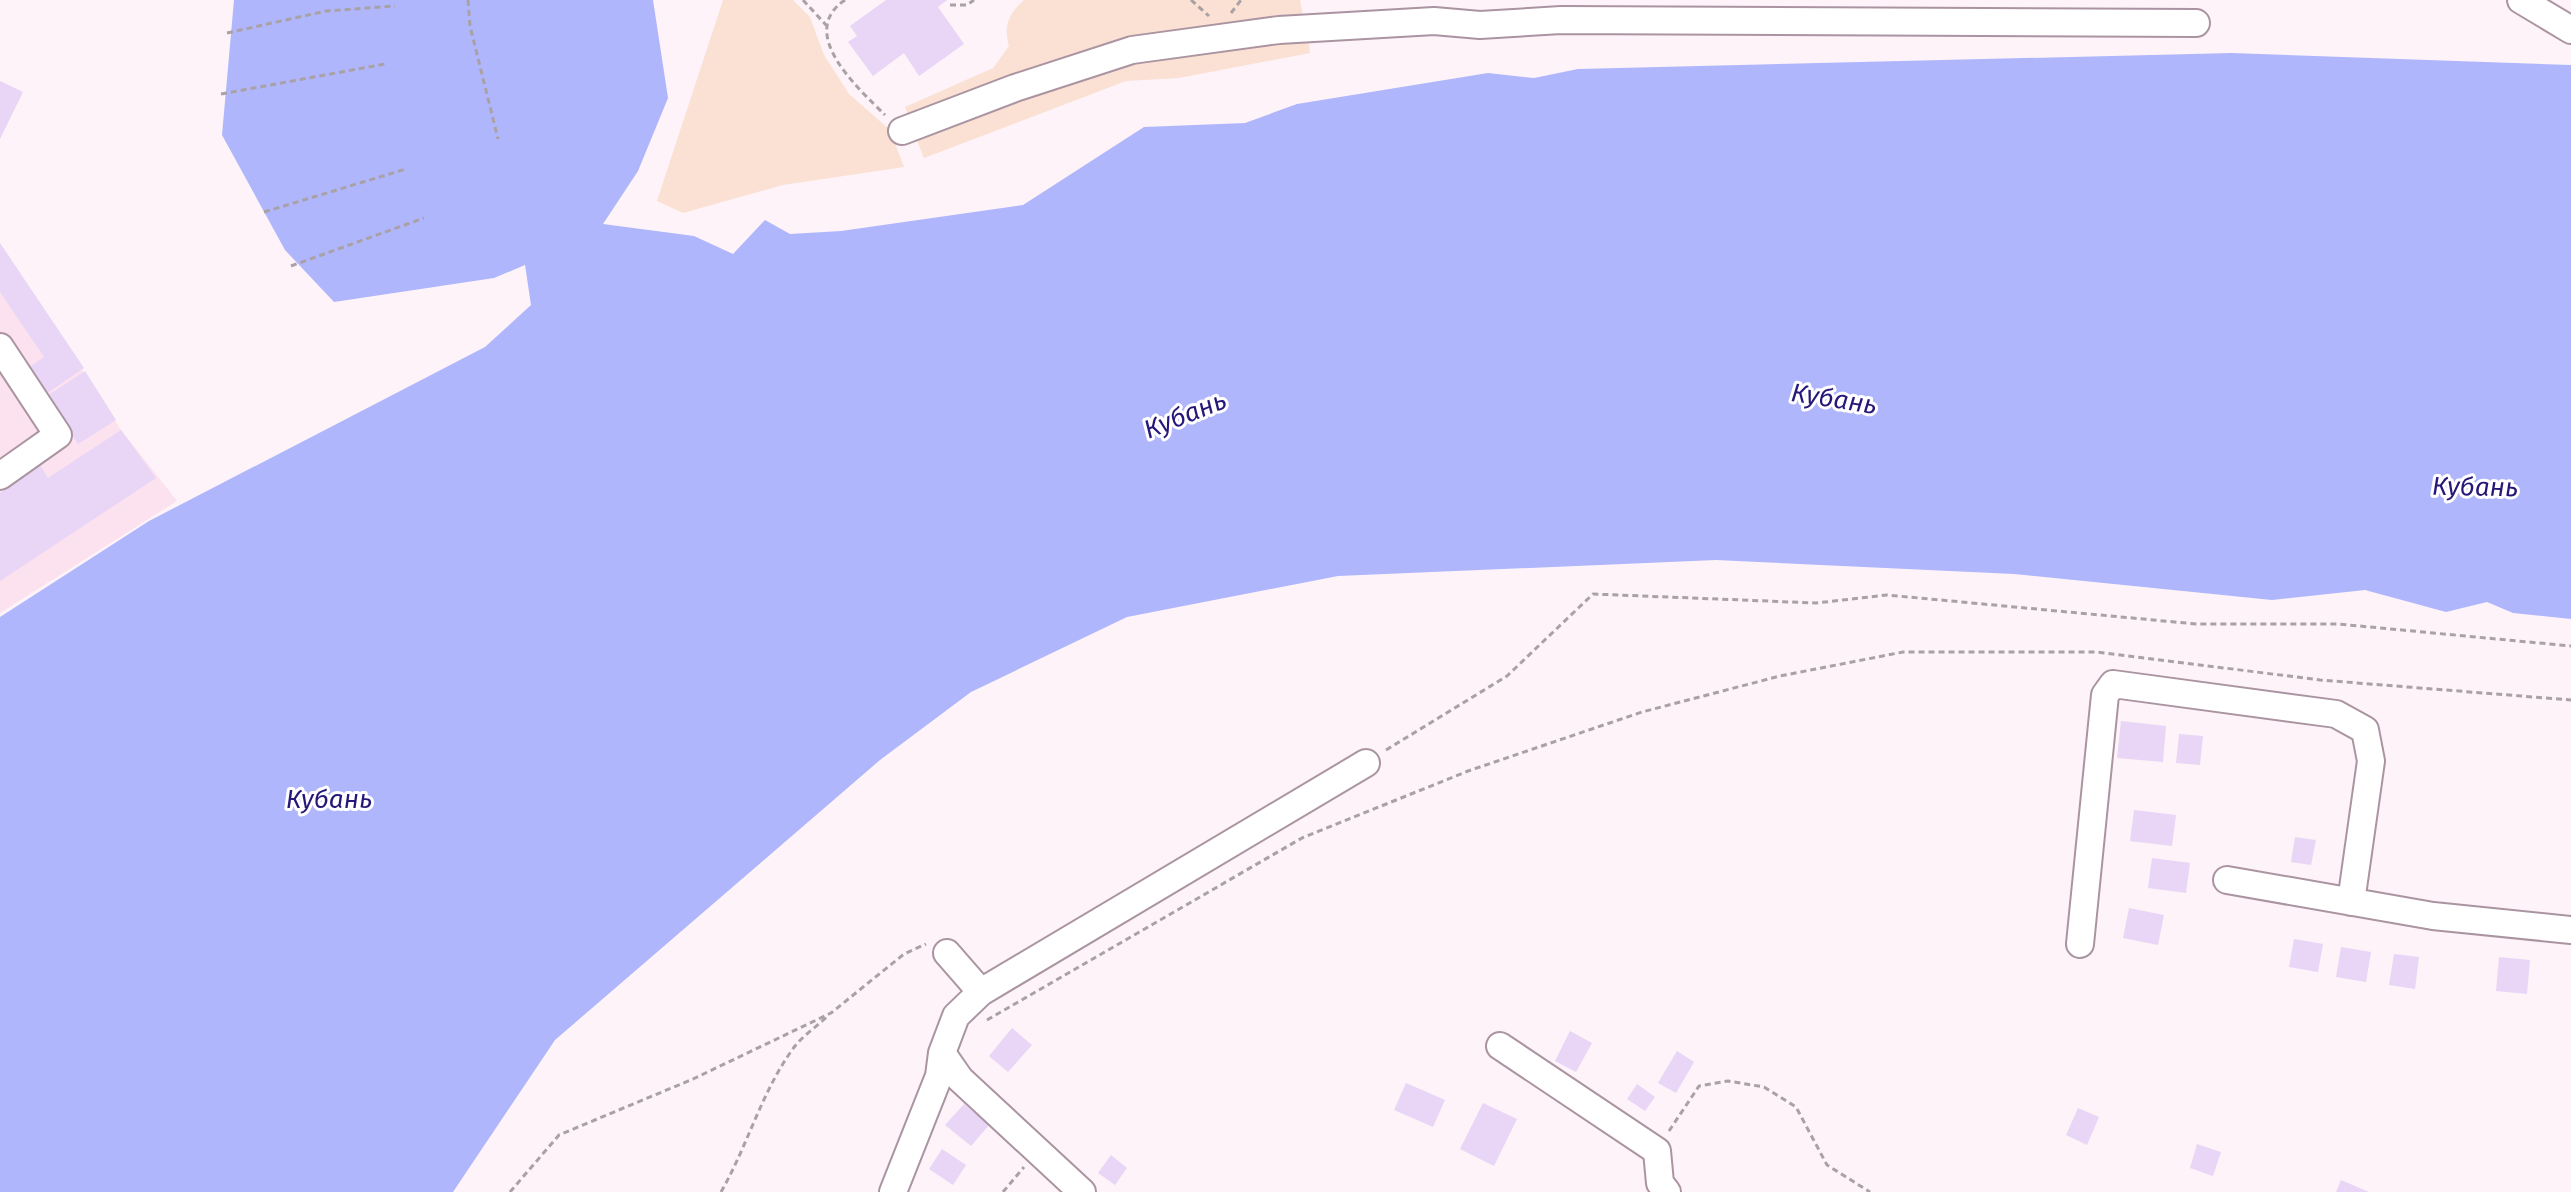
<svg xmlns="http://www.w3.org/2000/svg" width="2571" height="1192" font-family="'Fira Sans',sans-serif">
<rect width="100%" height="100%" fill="#fdf3f8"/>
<!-- built -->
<path fill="#fce1ef" d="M0,243L121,430L177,501L0,613Z"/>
<!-- green -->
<path fill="#fae1d4" d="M723,0H793L810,17L824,55L849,94L890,130L904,167L783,185L683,213L657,201Z
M1024,0H1300L1304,22L1276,23L911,122L905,107L993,68L1009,46C1003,26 1009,13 1024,0Z
M1308,35L1310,53L1179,78L1126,81L924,158L914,133L1134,53Z"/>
<!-- water -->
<path fill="#afb6fc" d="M234,0H653L668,98L638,171L603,224L694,236L733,254L765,220L790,234L841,231L1023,205L1144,127L1245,123L1297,104L1488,73L1534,78L1578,69L2232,53L2571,65V619L2513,613L2487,602L2446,612L2365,590L2272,600L2014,574L1716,560L1338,576L1127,617L971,692L880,760L555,1040L453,1192H0V617L149,521L485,347L531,305L525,265L494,278L334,302L285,250L222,135Z"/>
<!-- building -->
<path fill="#e9d5f6" d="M886,0H947L938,7L964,44L919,76L904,53L873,76L848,42L857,36L850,26Z
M0,81L23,92L0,139Z
M0,243L84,368L46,394L28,368L44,357L0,292Z
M85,371L116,420L78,444L47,396Z
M121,430L156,478L0,581V493L40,465L48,478Z
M2121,721L2166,726L2163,762L2117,758Z
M2179,734L2203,736L2200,765L2176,763Z
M2134,810L2176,815L2172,846L2130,841Z
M2295,837L2316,840L2311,865L2291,862Z
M2152,858L2190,863L2186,893L2148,888Z
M2129,908L2164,915L2158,945L2123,938Z
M2294,939L2323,944L2318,972L2289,967Z
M2341,947L2371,952L2366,982L2336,977Z
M2394,954L2419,957L2415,989L2389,985Z
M2499,957L2530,960L2527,994L2496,991Z
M1012,1028L1032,1045L1008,1072L989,1056Z
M1570,1031L1592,1043L1576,1072L1555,1061Z
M1677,1051L1694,1062L1676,1093L1658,1083Z
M1406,1083L1445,1100L1433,1127L1394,1110Z
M1637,1084L1655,1097L1645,1111L1627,1099Z
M1483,1103L1517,1119L1494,1166L1460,1149Z
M964,1104L989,1125L971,1146L945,1125Z
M2078,1108L2099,1117L2087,1145L2066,1135Z
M2197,1144L2221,1152L2213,1176L2190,1168Z
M942,1149L966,1165L953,1185L929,1169Z
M1111,1155L1127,1168L1115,1185L1098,1173Z
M2341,1180L2369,1192H2336Z"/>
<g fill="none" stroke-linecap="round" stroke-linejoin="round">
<defs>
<path id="minor" d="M2521,0L2571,30
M902,131L1015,88L1132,50L1279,30L1434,21L1480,25L1561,20L2196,23
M0,347L58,435L0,476
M2227,880L2433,916L2571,930
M2080,944L2105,695L2113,684L2336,714L2365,730L2371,761L2351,902
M947,953L981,992L956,1016L942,1053L960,1079L1082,1192
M981,992L1366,763
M1500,1046L1657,1151L1660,1183L1667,1192
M893,1192L939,1076L942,1053"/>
</defs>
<!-- minor casing -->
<use href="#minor" stroke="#ab94a1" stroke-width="30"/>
<!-- path -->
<path stroke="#aaa1a6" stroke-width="3" stroke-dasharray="6 4" stroke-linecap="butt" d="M468,0L470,26L498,139
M803,0L826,25
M845,0C796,33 858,88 885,115
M1191,0L1209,16
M950,5H967L974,0
M1231,13L1241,0
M227,33L326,11L395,6
M221,94L385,64
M264,212L406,169
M291,266L424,218
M1386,750L1507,676L1593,594L1816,603L1887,595L2196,624H2338L2571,646
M987,1020L1302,838L1468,771L1642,712L1780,676L1903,652H2097L2320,680L2571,700
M1669,1131L1699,1086L1728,1081L1764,1087L1796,1107L1827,1165L1870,1192
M510,1192L559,1135L693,1079L831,1013L904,954L926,944
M721,1192C748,1145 762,1090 795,1046C804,1035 817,1026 828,1016
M1003,1192L1024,1167"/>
<!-- minor -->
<use href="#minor" stroke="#fff" stroke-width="26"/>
</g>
<g text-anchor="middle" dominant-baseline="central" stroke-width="6" stroke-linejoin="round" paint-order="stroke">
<!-- water labels -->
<g font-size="26" font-style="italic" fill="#261778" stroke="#fff">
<text transform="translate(1834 399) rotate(9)">Кубань</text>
<text transform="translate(1185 415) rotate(-22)">Кубань</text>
<text transform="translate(2475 487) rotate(1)">Кубань</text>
<text x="329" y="799">Кубань</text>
</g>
</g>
</svg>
